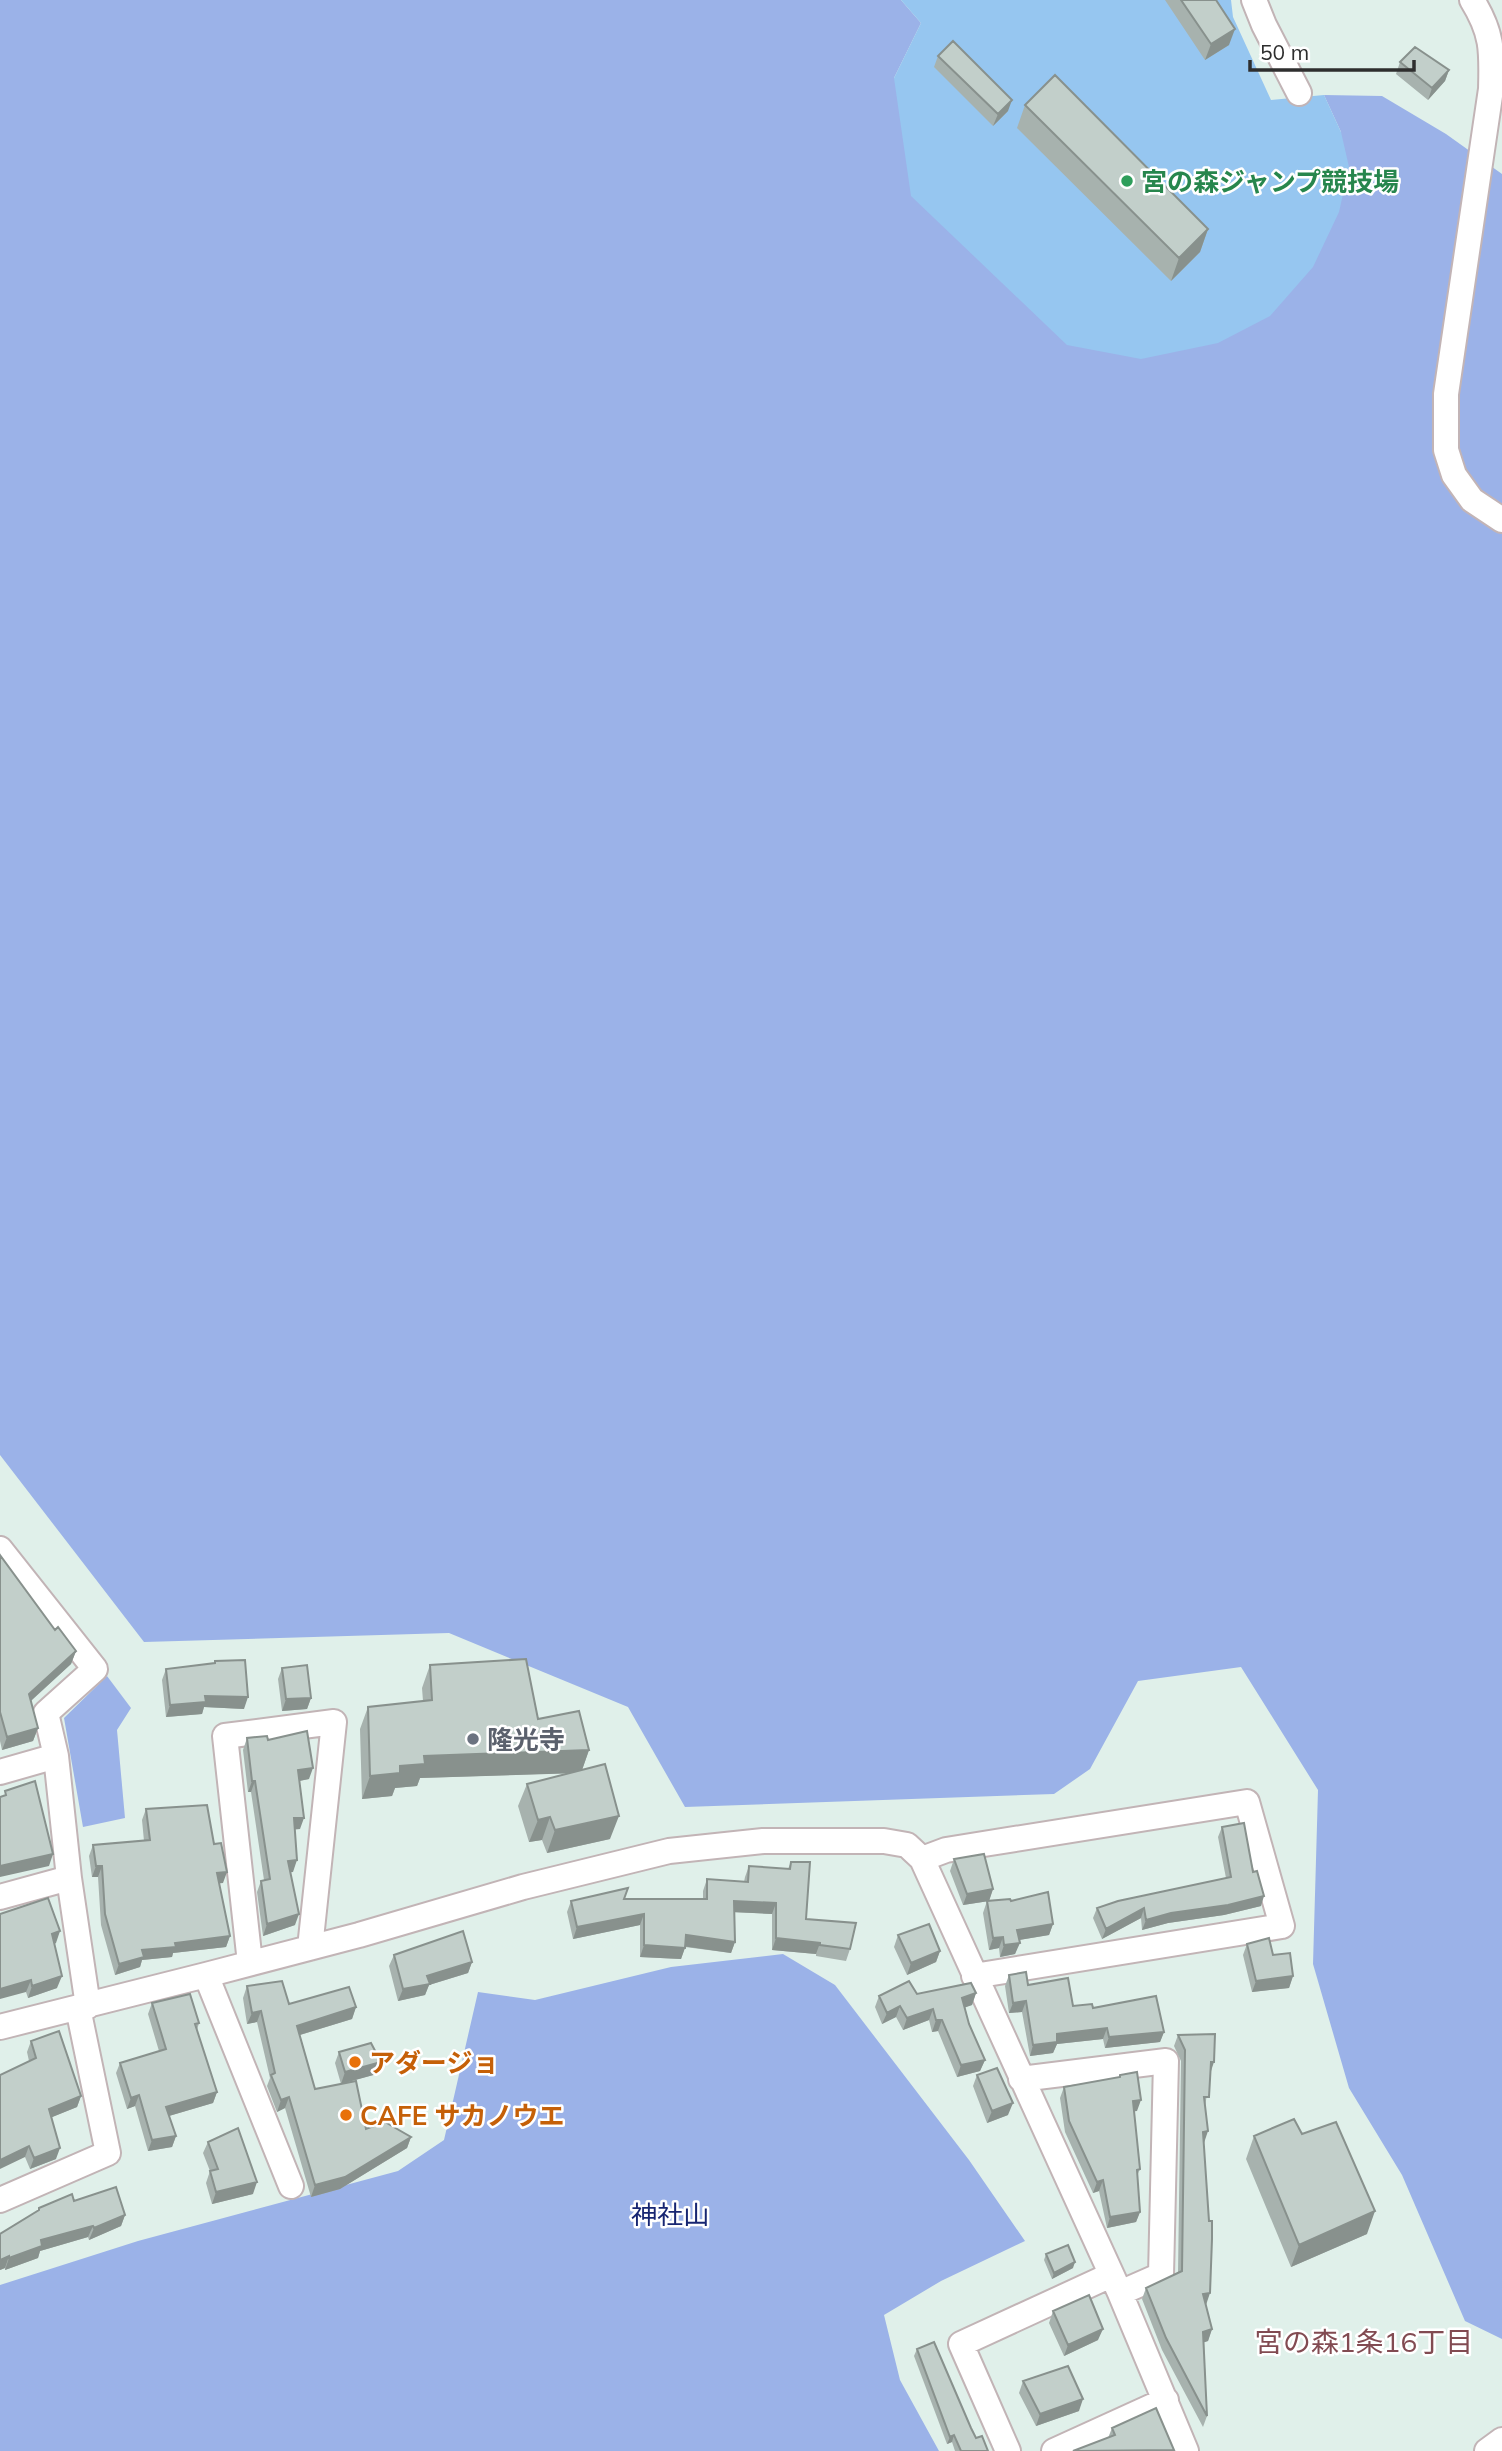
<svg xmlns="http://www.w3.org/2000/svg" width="1502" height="2451" font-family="Mulish,'Noto Sans JP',sans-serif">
<rect width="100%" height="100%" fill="#e0f0ea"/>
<!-- green -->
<path fill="#9bb2e8" d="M0,0H901L921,23L894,78L1341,132L1324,95L1382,96L1446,134L1502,174V2339L1465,2321L1402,2175L1349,2088L1313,1964L1318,1790L1241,1667L1138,1681L1090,1769L1054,1794L685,1807L628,1707L449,1633L144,1642L0,1455Z
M107,1676L131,1708L117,1730L125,1818L83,1827L64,1718Z
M783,1954L835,1985L969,2160L1025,2241L941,2281L884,2315L900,2380L939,2451H0V2285L138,2241L398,2171L444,2140L478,1992L535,2000L671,1967Z"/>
<!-- pitch -->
<path fill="#96c6f0" d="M901,0H1231L1233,17L1271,100L1324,95L1341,132L1349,167L1339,212L1313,267L1270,316L1218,343L1141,359L1067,345L911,196L894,78L921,23Z"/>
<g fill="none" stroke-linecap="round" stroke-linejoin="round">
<defs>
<path id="minor" d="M1254,0L1264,25L1299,93
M1472,0C1493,34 1492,51 1491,89L1446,394V450L1454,475L1472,500L1502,520
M0,1549L95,1669L46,1713L56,1756L69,1878L88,2006
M0,1772L56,1756
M922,1859L946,1850L1247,1802L1282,1926L974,1976
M0,1897L69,1878
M250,1963L225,1736L334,1722L310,1948
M206,1975L291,2186
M0,2027L206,1975L359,1935L523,1887L669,1851L763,1841H884L907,1845L922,1859L1120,2293L1186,2451
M1021,2079L1166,2061L1161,2275L1120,2293
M0,2200L108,2153L78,2008
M1008,2451L961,2344L1111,2275
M1054,2451L1166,2400
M1487,2451L1502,2440"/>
</defs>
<!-- minor casing -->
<use href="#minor" stroke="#c2b4b6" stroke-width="28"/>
<!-- minor -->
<use href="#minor" stroke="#fff" stroke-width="24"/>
</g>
<!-- wall -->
<path fill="#a7b2ae" d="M1165,0H1217L1229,45L1205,60Z
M938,56L1008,111L993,126L934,67Z
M1400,62L1449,70L1445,81L1428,100L1396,74Z
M1025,105L1208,229L1200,252L1171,281L1017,128Z
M0,1555L55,1630L76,1651L71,1664L31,1701L38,1728L33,1741L2,1750L0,1741Z
M215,1661L244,1709L204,1707L202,1714L166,1717L162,1680L166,1669L214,1663Z
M430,1665L538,1719L589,1750L582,1770L610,1839L547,1853L542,1840L529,1842L518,1806L527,1784L569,1773L420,1778L417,1786L395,1788L392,1796L362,1799L360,1729L368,1707L423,1701L422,1688Z
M282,1668L311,1698L307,1709L282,1711L278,1679Z
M247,1738L268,1740L309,1779L299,1781L300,1829H295L293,1872H290L295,1925L263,1936L257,1892L261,1881L264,1880L251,1792H248L243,1750Z
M146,1809L214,1844L223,1883H219L230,1936L226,1947L173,1953L172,1957L142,1960L140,1967L115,1975L101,1925L98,1877H92L89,1856L93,1845L144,1841L142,1820Z
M1222,1827L1253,1872L1261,1906L1224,1915L1168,1923L1142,1930L1141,1918L1102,1939L1093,1918L1097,1908L1226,1878L1218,1837Z
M954,1859L993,1889L989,1901L963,1905L950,1871Z
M791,1862L806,1919L850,1949L846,1961L816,1956V1954L772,1950V1914L734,1912L735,1942L731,1953L685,1947L681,1959L640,1957V1925L573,1939L567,1912L571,1901L624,1899H703V1891L707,1879L744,1882L745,1877L749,1866L788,1869Z
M987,1901H1011L1053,1924L1049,1935L1019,1940L1015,1954L1000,1957L999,1948L989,1950L983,1913Z
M0,1914L56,1943L54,1944L57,1988L28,1998Z
M898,1935L940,1951L936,1962L907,1975L894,1947Z
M1247,1944L1273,1955L1293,1976L1289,1988L1252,1992L1243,1955Z
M394,1955L472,1962L468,1973L429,1985L425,1995L398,2001L389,1966Z
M1009,1975L1073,2006L1093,2008L1164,2032L1160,2042L1105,2048L1103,2039L1057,2044L1053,2053L1030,2056L1022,2012L1009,2013L1005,1986Z
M247,1986L289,2004L356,2007L352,2019L300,2035L315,2089L341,2084L335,2063L339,2052L377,2074L343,2083L366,2129L411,2137L407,2148L340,2189L311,2197L285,2108L277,2112L267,2086L270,2078L257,2022L247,2024L243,1998Z
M976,1993L972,2005L965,2007L969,2024L985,2060L980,2071L957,2077L938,2031L932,2032L929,2020L903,2030L896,2017L882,2024L875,2007L879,1996Z
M152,2003L199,2023L197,2030L217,2092L213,2103L169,2116L176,2136L172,2147L148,2151L135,2106L127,2109L116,2073L120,2063L159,2051L148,2014Z
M1178,2035L1210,2074L1205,2107L1203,2143L1206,2305L1212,2329L1208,2341L1204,2342L1207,2416L1203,2427L1162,2350L1142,2299L1146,2288L1178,2273L1181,2061L1174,2046Z
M31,2041L81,2096L77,2107L52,2117L56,2159L30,2169L25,2157L29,2061L27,2052Z
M977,2075L1008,2115L987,2123L973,2086Z
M1120,2075L1137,2111H1134L1140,2169L1137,2176L1140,2212L1136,2222L1107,2228L1099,2191L1093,2193L1065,2132L1060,2098L1064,2087L1119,2078Z
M1302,2134L1367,2234L1291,2267L1246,2159L1254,2136Z
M208,2142L253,2194L212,2204L206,2183L210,2171L203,2153Z
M74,2201L125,2215L121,2226L89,2240L88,2237L40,2251L38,2258L5,2270V2268L0,2270V2234L37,2212L39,2208Z
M1046,2254L1073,2268L1052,2279L1044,2260Z
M1053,2311L1098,2340L1064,2356L1049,2323Z
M917,2349L971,2428L976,2438L988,2451H955L952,2442L947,2444L914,2356Z
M1023,2381L1079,2411L1036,2426L1019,2393Z
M1112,2428L1173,2451L1108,2438Z"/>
<!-- shaded-wall -->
<path fill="#88918d" d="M1235,29L1229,45L1205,60L1211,44Z
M1449,70L1445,81L1428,100L1432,88Z
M1012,100L1008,111L993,126L998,114Z
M1208,229L1200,252L1171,281L1179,258Z
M76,1651L71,1664L24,1707L29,1694Z
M205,1696L248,1697L244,1709L204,1707L202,1714L166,1717L170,1705Z
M311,1698L307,1709L282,1711L286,1699Z
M38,1728L33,1741L2,1750L7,1737Z
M589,1750L581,1773L420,1778L417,1786L395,1788L392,1796L362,1799L370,1776L400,1766L424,1756Z
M313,1768L309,1779L294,1782L298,1770Z
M252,1781H255L251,1792H248Z
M619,1816L610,1839L547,1853L555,1830Z
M550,1817L542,1840L529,1842L538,1820Z
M294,1818H304L300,1829L290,1830Z
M53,1854L49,1866L0,1877V1866Z
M297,1860L293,1872L284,1873L288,1861Z
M96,1866H102L98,1877H92Z
M227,1872L223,1883L213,1884L217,1873Z
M993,1889L989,1901L963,1905L967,1894Z
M1264,1896L1261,1906L1224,1915L1168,1923L1142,1930L1146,1920L1171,1913Z
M734,1901L776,1903L772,1914L730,1912Z
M1144,1908L1141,1918L1102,1939L1106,1929Z
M299,1914L295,1925L263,1936L267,1924Z
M644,1914L640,1925L573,1939L577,1927Z
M1053,1924L1049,1935L1013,1941L1017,1930Z
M60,1931L56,1943L48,1946L52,1934Z
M686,1935L735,1942L731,1953L682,1946Z
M230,1936L226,1947L173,1953L172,1957L142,1960L140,1967L115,1975L119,1964L142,1950L175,1943Z
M1003,1937L999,1948L989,1950L993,1938Z
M776,1938L820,1943L816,1954L772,1950Z
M1020,1943L1015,1954L1000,1957L1004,1945Z
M644,1945L685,1948L681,1959L640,1957Z
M940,1951L936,1962L907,1975L911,1963Z
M472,1962L468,1973L429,1985L425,1995L398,2001L403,1989L427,1976Z
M62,1976L57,1988L28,1998L32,1986Z
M1293,1976L1289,1988L1252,1992L1256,1981Z
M31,1980L26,1992L0,1999V1989Z
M976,1993L972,2005L958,2010L962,1998Z
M1026,2001L1022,2012L1009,2013L1013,2003Z
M900,2006L896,2017L882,2024L887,2013Z
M356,2007L352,2019L293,2037L297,2026Z
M933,2009L929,2020L903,2030L907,2018Z
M261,2011L257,2022L247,2024L252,2013Z
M936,2020H942L938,2031L932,2032Z
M1107,2028L1103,2039L1057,2044L1053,2053L1030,2056L1033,2045L1057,2034Z
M1164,2032L1160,2042L1105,2048L1109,2037Z
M985,2060L980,2071L957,2077L961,2065Z
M381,2062L377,2074L341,2084L345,2072Z
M1211,2062H1214L1210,2074Z
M217,2092L213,2103L162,2118L166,2107Z
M139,2095L135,2106L127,2109L131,2098Z
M81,2096L77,2107L45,2120L49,2109Z
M289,2097L285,2108L277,2112L281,2100Z
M1141,2100L1137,2111L1129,2112L1133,2101Z
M1013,2103L1008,2115L987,2123L992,2111Z
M1208,2131L1204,2143L1203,2132Z
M176,2136L172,2147L148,2151L152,2140Z
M411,2137L407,2148L340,2189L311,2197L315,2185Z
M29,2146L25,2157L0,2169V2160Z
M60,2148L56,2159L30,2169L34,2158Z
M1103,2180L1099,2191L1093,2193L1097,2182Z
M257,2182L253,2194L212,2204L216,2192Z
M1375,2211L1367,2234L1291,2267L1299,2245Z
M1140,2212L1136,2222L1107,2228L1110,2217Z
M125,2215L121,2226L89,2240L94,2228Z
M93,2226L88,2237L40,2251L38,2258L5,2270L9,2258L41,2240Z
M9,2256L5,2268L0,2270V2260Z
M1075,2262L1073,2268L1052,2279L1054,2273Z
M1210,2293L1206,2305L1203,2294Z
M1103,2329L1098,2340L1064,2356L1068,2345Z
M1212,2329L1208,2341L1199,2344L1203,2332Z
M1083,2399L1079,2411L1036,2426L1040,2414Z
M954,2435L952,2442L947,2444L950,2437Z"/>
<!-- building -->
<path fill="#c2cfca" stroke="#88918d" stroke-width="2" d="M1181,0H1216L1235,29L1211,44Z
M953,41L1012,100L998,114L938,56Z
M1415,47L1449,70L1432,88L1400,62Z
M1055,75L1208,229L1179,258L1025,105Z
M0,1555L55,1630L58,1627L76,1651L29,1694L38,1728L7,1737L0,1712Z
M526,1659L538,1719L579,1711L589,1750L424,1756L425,1764L400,1766V1773L370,1776L368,1707L432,1700L430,1665Z
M245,1660L248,1697L205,1696L206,1702L170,1705L166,1669L215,1663V1661Z
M307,1665L311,1698L286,1699L282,1668Z
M307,1731L313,1768L298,1770L304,1818H294L297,1860L288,1861L299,1914L267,1924L261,1881L270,1879L255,1781H252L247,1738L267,1736L268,1740Z
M605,1764L619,1816L555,1830L550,1817L538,1820L527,1784Z
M35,1781L53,1854L0,1866V1797L6,1795L5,1791Z
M207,1805L214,1844L221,1843L227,1872L217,1873L230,1936L175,1943L176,1947L142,1950L144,1957L119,1964L105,1914L102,1866H96L93,1845L150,1840L146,1809Z
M1244,1823L1253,1872L1257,1871L1264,1896L1228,1905L1171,1913L1146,1920L1144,1908L1106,1929L1097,1908L1118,1901L1231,1877L1222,1827Z
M984,1854L993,1889L967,1894L954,1859Z
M791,1862H810L806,1919L856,1923L850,1949L820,1945V1943L776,1938V1903L734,1901L735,1942L686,1935L685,1948L644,1945V1914L577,1927L571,1901L628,1888L624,1899H707V1879L748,1882L749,1866L790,1869Z
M1048,1892L1053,1924L1017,1930L1020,1943L1004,1945L1003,1937L993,1938L987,1901L1010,1899L1011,1901Z
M48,1898L60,1931L52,1934L62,1976L32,1986L31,1980L0,1989V1914Z
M929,1924L940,1951L911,1963L898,1935Z
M463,1931L472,1962L427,1976L430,1984L403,1989L394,1955Z
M1269,1938L1273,1955L1290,1953L1293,1976L1256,1981L1247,1944Z
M1026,1972L1028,1985L1068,1978L1073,2006L1092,2004L1093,2008L1156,1996L1164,2032L1109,2037L1107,2028L1057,2034V2042L1033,2045L1026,2001L1013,2003L1009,1975Z
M282,1981L289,2004L349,1987L356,2007L297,2026L315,2089L356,2081L366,2129L385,2122L411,2137L345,2177L315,2185L289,2097L281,2100L271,2075L275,2073L261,2011L252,2013L247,1986Z
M909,1981L917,1994L971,1983L976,1993L962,1998L969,2024L985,2060L961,2065L942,2020H936L933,2009L907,2018L900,2006L887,2013L879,1996Z
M190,1994L199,2023L195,2024L217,2092L166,2107L176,2136L152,2140L139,2095L131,2098L120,2063L166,2049L152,2003Z
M59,2031L81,2096L49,2109L60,2148L34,2158L29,2146L0,2160V2075L36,2058L31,2041Z
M1215,2034L1214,2062H1211L1209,2097H1204L1208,2131L1203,2132L1209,2221H1212V2239L1210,2293L1203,2294L1212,2329L1203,2332L1207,2416L1166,2338L1146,2288L1182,2271L1185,2050L1178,2035Z
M371,2043L381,2062L345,2072L339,2052Z
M997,2068L1013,2103L992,2111L977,2075Z
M1137,2072L1141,2100L1133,2101L1140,2169L1137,2170L1140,2212L1110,2217L1103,2180L1097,2182L1069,2121L1064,2087L1120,2077V2075Z
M1294,2119L1302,2134L1336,2122L1375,2211L1299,2245L1254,2136Z
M238,2128L257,2182L216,2192L210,2171L218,2169L208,2142Z
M116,2187L125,2215L94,2228L93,2226L41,2240L42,2246L9,2258V2256L0,2260V2234L39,2210V2208L72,2194L74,2201Z
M1068,2245L1075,2262L1054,2273L1046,2254Z
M1089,2295L1103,2329L1068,2345L1053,2311Z
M934,2342L971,2428L976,2438L982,2436L988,2451H961L954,2435L950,2437L917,2349Z
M1068,2366L1083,2399L1040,2414L1023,2381Z
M1156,2408L1174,2450L1073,2451L1115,2435L1112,2428Z"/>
<!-- markers -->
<circle fill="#2e9e5b" stroke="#fff" stroke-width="2.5" cx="1127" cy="181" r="7"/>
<circle fill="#6b7280" stroke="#fff" stroke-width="2.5" cx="473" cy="1739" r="7"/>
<g fill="#e8710a" stroke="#fff" stroke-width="2.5">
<circle cx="355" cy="2062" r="7"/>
<circle cx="346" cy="2115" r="7"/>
</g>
<g text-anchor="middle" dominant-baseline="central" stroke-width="5" stroke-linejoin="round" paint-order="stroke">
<!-- leisure labels -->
<g font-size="26" font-weight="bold" fill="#27864d" stroke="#fff" text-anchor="start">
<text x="1141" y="181">宮の森ジャンプ競技場</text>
</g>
<!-- worship labels -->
<g font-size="26" font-weight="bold" fill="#5b616d" stroke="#fff" text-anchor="start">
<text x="487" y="1739">隆光寺</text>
</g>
<!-- food labels -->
<g font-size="26" font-weight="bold" fill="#c56008" stroke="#fff" text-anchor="start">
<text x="369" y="2062">アダージョ</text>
<text x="360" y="2115">CAFE サカノウエ</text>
</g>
<!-- park labels -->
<g font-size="26" fill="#172672" stroke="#fff">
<text x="670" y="2214">神社山</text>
</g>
<!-- neighbourhood labels -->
<g font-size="28" fill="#824b52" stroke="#fff">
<text x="1364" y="2341">宮の森1条16丁目</text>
</g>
</g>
<!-- scale -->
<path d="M1250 60v10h164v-10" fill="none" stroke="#2e2e2e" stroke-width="3.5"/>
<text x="1260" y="60" font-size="21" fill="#2e2e2e" stroke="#ffffff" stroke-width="5" paint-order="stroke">50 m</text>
</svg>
